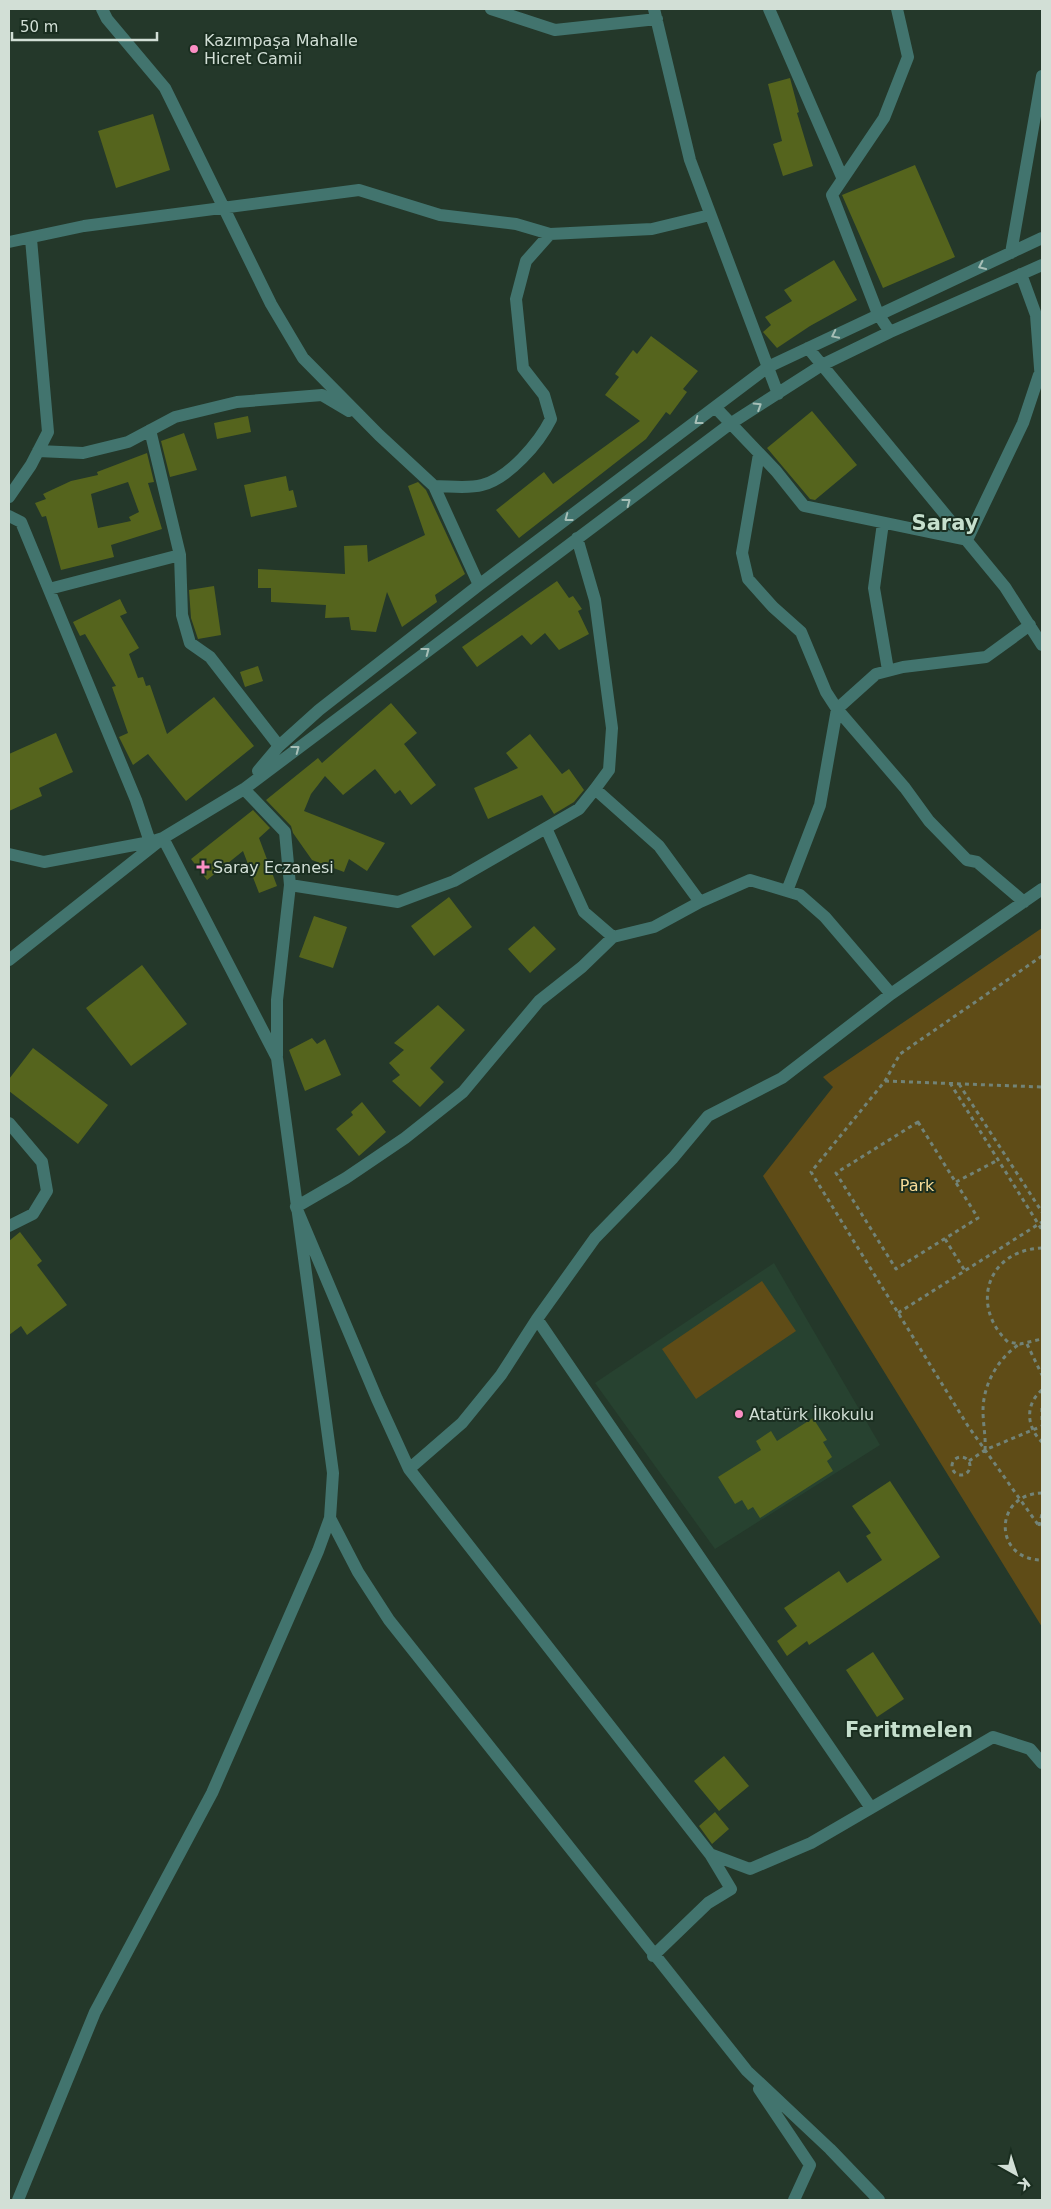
<svg xmlns="http://www.w3.org/2000/svg" width="1051" height="2209" font-family="'DejaVu Sans',sans-serif">
<rect width="100%" height="100%" fill="#24382a"/>
<!-- built -->
<path fill="#274230" d="M774,1263L880,1445L715,1549L595,1383Z"/>
<!-- green -->
<path fill="#5f4c17" d="M1042,928V1627L763,1176L833,1087L823,1077Z
M762,1281L796,1331L696,1399L662,1349Z"/>
<!-- building -->
<path fill="#55641d" fill-rule="evenodd" d="M790,78L799,112L797,113L813,166L783,176L773,144L782,141L768,84Z
M153,114L170,170L116,188L98,131Z
M915,165L955,257L883,288L842,195Z
M834,260L857,300L810,326L777,348L763,332L771,325L765,317L792,301L784,290Z
M651,336L698,371L683,389L687,392L670,415L666,412L646,439L519,538L496,510L544,472L553,484L640,421L605,395L619,377L615,374L633,350L637,354Z
M812,411L857,465L815,500L810,499L767,448Z
M248,416L251,432L217,439L214,423Z
M184,433L197,470L170,477L161,441Z
M147,453L154,482L148,483L162,529L111,545L114,557L61,570L46,516L42,517L35,503L46,499L43,494L71,481L98,475L97,472ZM128,482L139,512L129,517L131,521L98,528L91,494Z
M286,476L289,491L293,490L297,507L251,517L244,485Z
M418,482L426,490L465,574L435,595L437,602L402,627L387,592L376,632L351,630L349,617L325,618L326,605L271,602V588H258V569L345,574L344,546L367,545L368,562L425,535L408,486Z
M557,581L569,598L573,596L582,609L578,611L589,634L559,650L545,633L531,645L522,635L477,667L462,647Z
M214,586L221,635L198,639L191,618L189,590Z
M120,599L127,613L120,616L139,648L129,654L138,678L143,677L146,686L150,685L167,734L214,697L254,746L186,801L148,754L133,765L119,737L128,733L112,687L116,686L85,634L80,636L73,622Z
M258,666L263,681L245,687L240,672Z
M391,703L417,733L404,744L436,785L411,805L400,790L395,794L375,769L343,795L325,776L311,794L304,811L385,843L367,871L349,859L344,872L312,860L293,833L291,826L266,800L318,758L322,763Z
M56,733L73,772L39,788L42,796L9,811V754Z
M530,734L562,774L569,769L584,790L574,802L554,814L542,795L488,819L474,788L518,768L506,753Z
M253,810L270,828L259,838L277,886L259,893L243,851L207,880L191,859Z
M449,897L472,927L434,956L411,926Z
M314,916L347,927L333,968L299,957Z
M534,926L556,949L530,973L508,949Z
M142,965L187,1024L131,1066L86,1008Z
M438,1005L465,1030L430,1068L444,1082L420,1107L392,1081L400,1075L389,1063L404,1050L394,1043Z
M312,1038L317,1044L325,1039L341,1075L305,1091L289,1050Z
M33,1048L108,1105L78,1144L9,1091V1079Z
M362,1102L386,1132L359,1156L336,1129L353,1115L351,1112Z
M20,1232L42,1261L37,1265L67,1305L27,1335L21,1326L9,1335V1241Z
M813,1418L827,1440L823,1442L832,1457L827,1461L833,1471L760,1518L753,1507L748,1510L742,1500L735,1504L718,1477L761,1450L756,1441L771,1431L777,1441Z
M890,1481L940,1557L809,1645L807,1641L787,1656L777,1641L797,1626L784,1608L839,1571L847,1583L882,1560L866,1536L871,1533L852,1506Z
M873,1652L904,1699L877,1717L846,1670Z
M724,1756L749,1786L719,1811L694,1781Z
M715,1812L729,1829L712,1844L699,1826Z"/>
<g fill="none" stroke-linecap="round" stroke-linejoin="round">
<!-- path -->
<path stroke="#728377" stroke-width="3" stroke-dasharray="4 4" stroke-linecap="butt" d="M1042,956L900,1054L885,1081L811,1172L968,1426L1039,1526L1042,1525
M885,1081L1042,1087
M950,1083L1042,1230
M959,1084L1042,1212
M918,1122L978,1218L896,1269L836,1173Z
M956,1182L998,1160
M945,1239L965,1271
M1042,1248C988,1250 969,1305 1008,1342L1020,1344L1042,1339
M898,1313L1042,1222
M1027,1344L1042,1375
M1042,1390C1025,1404 1026,1427 1042,1442
M1042,1408V1421
M985,1450C986,1437 983,1424 983,1411C983,1385 997,1360 1018,1345
M952 1466a9 9 0 1 1 18 0a9 9 0 1 1-18 0Z
M969,1461L985,1450L1042,1426
M1042,1493C993,1494 993,1560 1042,1560
M1039,1526L1042,1514"/>
<!-- minor -->
<path stroke="#42746e" stroke-width="12" d="M102,9L107,19L165,88L271,304L303,358L379,435L434,486L479,585
M491,9L555,30L657,19
M654,9L690,160L778,394
M769,9L842,177
M9,242L84,226L359,190L440,215L516,224L550,234L652,229L710,215
M1011,253L1042,76
M1021,274L1036,315L1041,381
M890,332L878,314L832,195L884,118L908,57L897,9
M808,348L1005,587L1042,645
M715,407L776,471L804,506L967,540L1023,423L1039,375
M150,430L180,555L182,615L190,643L210,657L279,746
M38,451L83,453L128,442L175,417L237,402L322,395L349,411
M759,454L742,553L748,579L773,607L801,632L826,692L837,709L905,788L929,821L967,860L977,862L1024,902
M434,486C449,486 468,489 482,485C509,478 539,443 551,419L544,395L523,368L516,299L526,261L550,234
M9,497L31,465L48,432L31,239
M9,516L21,522L136,800L150,842L163,838L277,1058L333,1473L330,1518L318,1551L212,1793L95,2012L18,2200
M883,523L874,588L888,670
M49,589L180,555
M258,771L279,746L319,710L479,585L768,367L1042,238
M244,789L285,832L290,885L277,1000V1056
M595,789L659,846L700,902
M546,828L584,912L613,937
M9,854L44,862L150,842
M290,885L398,902L454,881L579,809L595,789L609,770L612,728L595,600L577,538
M787,891L820,805L837,709L876,674L903,667L986,657L1030,625
M9,960L163,838L244,789L730,424L822,365L890,332L1042,265
M9,1123L42,1162L47,1191L33,1214L9,1226
M537,1319L871,1808
M409,1469L462,1423L501,1375L537,1319L595,1238L673,1158L708,1116L782,1078L891,994L1042,889
M330,1518L358,1572L389,1620L747,2071L830,2149L879,2200
M710,1854L750,1869L811,1843L993,1737L1030,1749L1042,1763
M653,1956L708,1903L731,1889L710,1854L409,1469L377,1399L296,1207L346,1178L405,1138L463,1092L539,1001L582,967L613,937L654,927L700,902L750,880L800,895L825,917L891,994
M759,2089L810,2165L794,2200"/>
</g>
<!-- one-way arrows -->
<defs><path id="oneway-chevron" d="M-2-3.5L2.5 0L-2 3.5" fill="none" stroke-width="1.6" stroke-linecap="round" stroke-linejoin="round" transform="scale(1.25)"/></defs>
<g stroke="#a7bfb7">
<use href="#oneway-chevron" transform="translate(982 266) rotate(155)"/>
<use href="#oneway-chevron" transform="translate(835 335) rotate(154)"/>
<use href="#oneway-chevron" transform="translate(758 406) rotate(-32)"/>
<use href="#oneway-chevron" transform="translate(698 421) rotate(143)"/>
<use href="#oneway-chevron" transform="translate(627 502) rotate(-37)"/>
<use href="#oneway-chevron" transform="translate(568 518) rotate(143)"/>
<use href="#oneway-chevron" transform="translate(426 651) rotate(-37)"/>
<use href="#oneway-chevron" transform="translate(296 749) rotate(-37)"/>
</g>
<!-- markers -->
<g fill="#fb8fc4" stroke="#1a2e20" stroke-width="2">
<circle cx="194" cy="49" r="5"/>
<path d="M200.5 859.5h5v5h5v5h-5v5h-5v-5h-5v-5h5z"/>
<circle cx="739" cy="1414" r="5"/>
</g>
<g text-anchor="middle" dominant-baseline="central" stroke-width="4" stroke-linejoin="round" paint-order="stroke">
<!-- poi labels -->
<g font-size="16" fill="#d2dfd6" stroke="#1a2e20" text-anchor="start">
<text x="204" y="40">Kazımpaşa Mahalle<tspan x="204" dy="18">Hicret Camii</tspan></text>
<text x="213" y="867">Saray Eczanesi</text>
<text x="749" y="1414">Atatürk İlkokulu</text>
</g>
<!-- park labels -->
<g font-size="16" fill="#f7dc98" stroke="#1a2e20">
<text x="917" y="1185">Park</text>
</g>
<!-- district labels -->
<g font-size="21" font-weight="bold" fill="#c6dfcd" stroke="#1a2e20">
<text x="945" y="523">Saray</text>
<text x="909" y="1730">Feritmelen</text>
</g>
</g>
<!-- border -->
<rect width="1051" height="2209" fill="none" stroke="#d2dfd6" stroke-width="20"/>
<!-- north arrow -->
<g transform="translate(1016 2174) rotate(141)" stroke="#1a2e20" stroke-width="4" paint-order="stroke">
<path d="M0-4L9 19L0 12L-9 19Z" fill="#d2dfd6"/>
<text y="-8" font-size="14" font-weight="bold" text-anchor="middle" fill="#d2dfd6">K</text>
</g>
<!-- scale -->
<path d="M12 32v8h145v-8" fill="none" stroke="#d2dfd6" stroke-width="2.5"/>
<text x="20" y="32" font-size="15" fill="#d2dfd6" stroke="#1a2e20" stroke-width="4" paint-order="stroke">50 m</text>
</svg>
